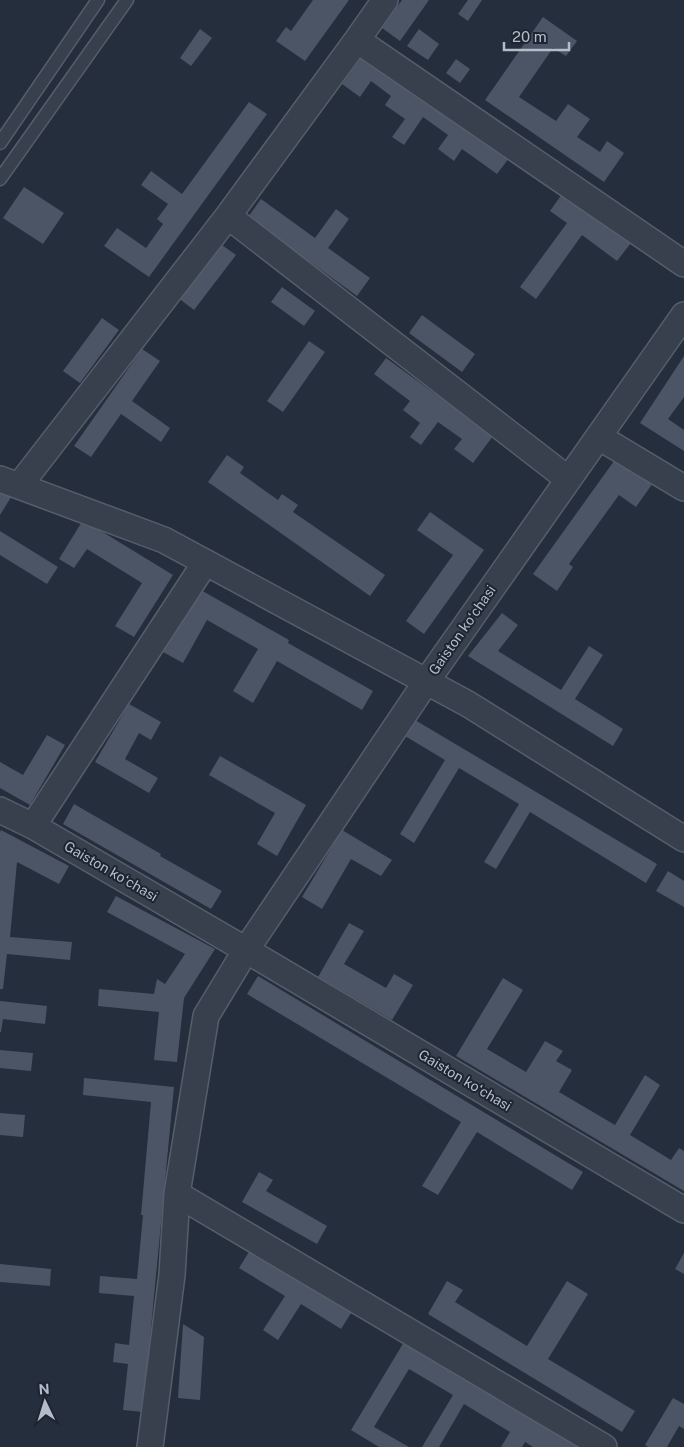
<svg xmlns="http://www.w3.org/2000/svg" width="684" height="1447" font-family="'Public Sans',sans-serif">
<rect width="100%" height="100%" fill="#252e3d"/>
<!-- building -->
<path fill="#4b5566" d="M313,0H349L305,61L276,41L286,27L291,31Z
M402,0H429L400,41L382,28Z
M468,0H482L468,21L458,14Z
M543,17L577,41L566,56L553,48L519,97L556,121L568,104L590,119L577,137L600,152L607,141L624,153L604,182L485,100Z
M200,29L212,38L191,66L180,58Z
M419,29L439,44L428,60L407,46Z
M366,51L509,158L497,174L462,149L454,161L438,149L448,135L423,117L404,145L392,137L405,119L385,105L391,96L371,81L360,97L342,84Z
M456,59L470,69L460,83L446,73Z
M249,102L267,114L149,277L104,246L117,228L146,248L163,224L157,219L168,204L141,185L151,171L182,194Z
M24,187L64,213L43,244L3,218Z
M562,194L631,243L617,261L582,235L536,299L520,287L567,223L550,211Z
M261,199L315,238L336,209L349,219L328,248L370,278L357,296L248,217Z
M218,242L236,255L194,310L177,297Z
M282,287L315,311L304,326L271,302Z
M422,315L475,354L462,372L409,333Z
M102,318L119,330L80,383L63,371Z
M309,341L325,352L283,412L267,401Z
M142,349L160,361L132,401L170,428L161,442L121,414L91,457L74,446Z
M684,356V397L668,419L684,430V451L640,423Z
M386,358L493,436L473,463L454,449L462,439L438,422L421,445L410,437L420,423L403,410L410,401L374,374Z
M619,454L655,480L636,507L619,495L569,564L573,567L557,591L533,574Z
M227,455L244,467L240,473L278,500L282,494L298,505L293,512L385,575L370,596L208,482Z
M0,486L13,494L0,515Z
M430,512L484,550L424,634L406,621L453,555L417,530Z
M83,520L173,575L134,637L115,626L142,583L87,549L74,568L59,559Z
M0,531L58,567L47,584L0,555Z
M199,589L289,640L288,643L373,691L362,710L277,661L253,703L233,691L258,649L207,620L183,663L163,652Z
M502,613L518,625L498,651L561,690L589,646L603,655L575,699L623,729L613,746L468,656Z
M129,704L161,722L151,740L139,733L125,759L158,778L149,793L95,762Z
M410,717L657,864L646,883L530,812L496,869L484,862L519,804L459,768L414,843L400,834L445,760L400,733Z
M47,735L65,745L30,805L0,788V762L23,775Z
M220,756L306,805L277,856L257,844L275,813L209,775Z
M74,804L161,854L160,856L222,891L211,909L63,824Z
M1,830L69,866L59,884L17,862L10,937L72,942L70,960L7,954L3,989H0V832Z
M342,830L392,860L381,876L351,859L322,909L302,897Z
M668,871L684,881V907L656,891Z
M116,896L215,949L184,998L177,1062L154,1060L159,1012L98,1006L99,989L154,994L157,979L165,984L185,954L107,912Z
M349,923L364,931L344,964L386,988L394,974L413,985L392,1020L318,977Z
M258,976L583,1172L572,1190L477,1132L438,1195L422,1186L461,1122L247,994Z
M503,978L523,990L487,1049L526,1072L545,1041L563,1051L556,1061L572,1070L559,1092L615,1125L645,1075L660,1085L630,1135L671,1160L679,1148L684,1151V1191L456,1056Z
M0,1001L47,1006L45,1024L3,1019L1,1032H0Z
M0,1050L33,1053L31,1071L0,1068Z
M84,1078L174,1087L143,1412L123,1410L128,1364L113,1362L115,1343L129,1345L134,1296L99,1293L100,1276L137,1279L143,1215H141L151,1102L83,1095Z
M0,1113L25,1115L23,1137L0,1135Z
M259,1172L273,1180L266,1191L327,1226L317,1244L242,1202Z
M252,1247L353,1310L341,1329L301,1304L278,1340L263,1330L285,1296L239,1268Z
M684,1253V1274L675,1269Z
M0,1264L51,1269L50,1286L0,1282Z
M447,1281L463,1290L455,1302L527,1346L567,1281L588,1294L548,1359L635,1411L622,1432L428,1314Z
M183,1324L204,1337L200,1400L178,1398Z
M404,1342L581,1447H533L525,1442L522,1447H501L510,1432L464,1404L439,1447H422L453,1395L409,1369L374,1427L409,1447H379L351,1430Z
M673,1398L684,1404V1429L679,1426L667,1447H648L645,1445Z"/>
<g fill="none" stroke-linecap="round" stroke-linejoin="round">
<defs>
<path id="lane" d="M0,143L98,0
M0,179L127,0"/>
<path id="street" d="M385,0L357,40L228,216L568,479
M357,40L684,264
M599,437L684,488
M0,479L164,540L468,704L684,839
M19,486L228,216
M0,810L33,826L246,950L684,1210
M33,826L205,563
M177,1194L604,1447
M150,1447L172,1275L177,1194L206,1016L246,950L426,682L684,315"/>
</defs>
<!-- lane casing -->
<use href="#lane" stroke="#575e6b" stroke-width="15"/>
<!-- street casing -->
<use href="#street" stroke="#575e6b" stroke-width="28"/>
<!-- lane -->
<use href="#lane" stroke="#39404d" stroke-width="12"/>
<!-- street -->
<use href="#street" stroke="#39404d" stroke-width="25"/>
</g>
<g text-anchor="middle" dominant-baseline="central" stroke-width="4" stroke-linejoin="round" paint-order="stroke">
<!-- street labels -->
<g font-size="14" fill="#b5bcc8" stroke="#1e2532">
<text transform="translate(462 630) rotate(-55)">Gaiston koʻchasi</text>
<text transform="translate(111 871) rotate(30)">Gaiston koʻchasi</text>
<text transform="translate(465 1080) rotate(31)">Gaiston koʻchasi</text>
</g>
</g>
<!-- north arrow -->
<g transform="translate(45 1402) rotate(356)" stroke="#1e2532" stroke-width="4" paint-order="stroke">
<path d="M0-4L9 19L0 12L-9 19Z" fill="#b5bcc8"/>
<text y="-8" font-size="14" font-weight="bold" text-anchor="middle" fill="#b5bcc8">N</text>
</g>
<!-- scale -->
<path d="M504 42v8h65v-8" fill="none" stroke="#b5bcc8" stroke-width="2.5"/>
<text x="512" y="42" font-size="15" fill="#b5bcc8" stroke="#1e2532" stroke-width="4" paint-order="stroke">20 m</text>
</svg>
